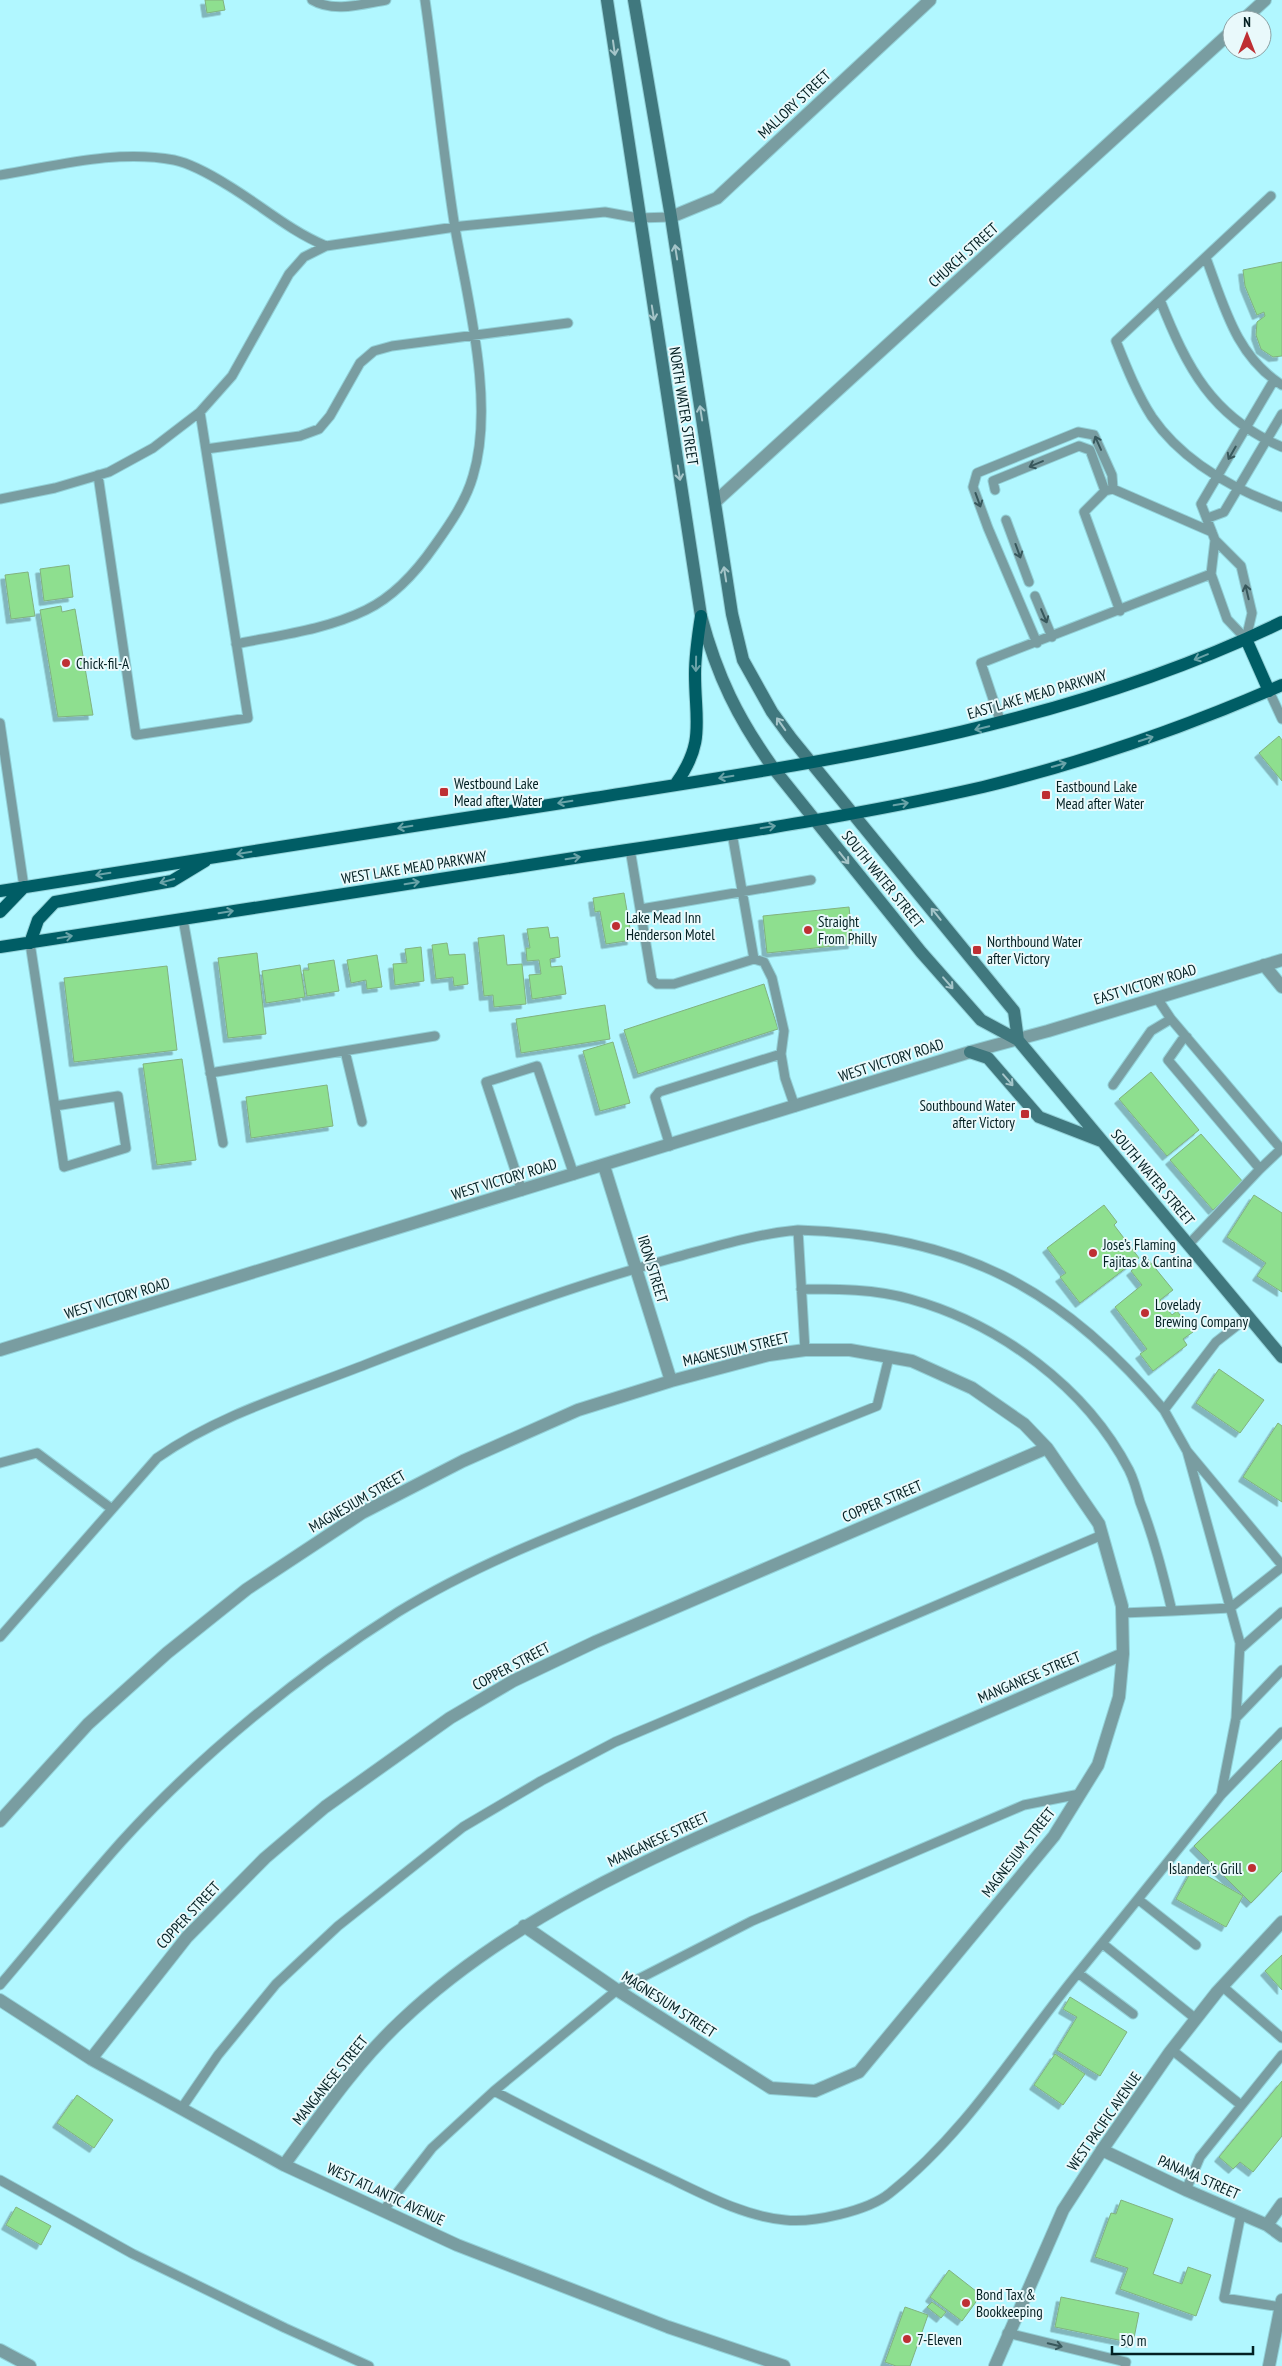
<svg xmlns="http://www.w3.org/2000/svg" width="1282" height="2366" font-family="'PT Sans Narrow',sans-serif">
<defs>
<filter id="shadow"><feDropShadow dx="-4.5" dy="4.5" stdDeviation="0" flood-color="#0004"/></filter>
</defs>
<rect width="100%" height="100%" fill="#b1f7ff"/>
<!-- building -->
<path fill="#8edf8f" stroke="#81b280" filter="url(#shadow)" d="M205,0H223L225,10L207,13Z
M1282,262V356L1273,357L1261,349L1256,335L1257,322L1265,316L1264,312L1257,315L1245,286L1243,270Z
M69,565L73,597L44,601L40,569Z
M28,572L35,616L11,619L5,575Z
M61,606L62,612L75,609L93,715L58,717L40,610Z
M1279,736L1282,740V781L1259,753Z
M624,893L632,940L606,944L600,911L595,912L593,898Z
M849,907L853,944L767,953L763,916Z
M548,927L550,938L558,937L560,957L550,959L551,967L562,966L566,994L532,999L529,975L541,974L539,960L527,961L526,948H530L527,929Z
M504,935L507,965L522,964L526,1004L494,1007L493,995L484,996L478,938Z
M447,943L449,955L465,954L468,984L454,986L453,977L436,979L432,945Z
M421,947L424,981L395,985L393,964L407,963L405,949Z
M257,953L266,1034L228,1038L218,958Z
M377,955L382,987L367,989L366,980L351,983L347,960Z
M334,960L339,991L307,996L303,970H309L308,964Z
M300,965L305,997L266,1003L262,971Z
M167,966L177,1050L74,1062L64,978Z
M764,984L778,1029L638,1074L624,1030Z
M605,1005L610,1039L521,1053L516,1019Z
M613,1042L630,1103L600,1111L583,1051Z
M182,1059L196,1160L157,1165L143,1064Z
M1151,1072L1199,1130L1167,1156L1119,1099Z
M327,1085L333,1126L251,1138L246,1097Z
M1201,1134L1244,1183L1213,1210L1170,1160Z
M1254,1195L1282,1213V1292L1257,1276L1266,1263L1227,1237Z
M1104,1205L1117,1222L1114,1225L1139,1258L1080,1303L1060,1277L1066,1273L1047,1248Z
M1147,1258L1173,1290L1160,1300L1172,1315L1177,1311L1193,1332L1183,1339L1187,1345L1153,1371L1140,1354L1147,1349L1115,1307L1142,1285L1131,1271Z
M1219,1369L1264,1400L1240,1433L1196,1403Z
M1278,1423L1282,1426V1502L1243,1477Z
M1282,1760V1871L1251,1903L1194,1846Z
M1193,1868L1243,1896L1226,1927L1176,1899Z
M1282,1955V1990L1265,1971Z
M1070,1997L1127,2032L1100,2076L1057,2050L1077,2017L1063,2009Z
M1055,2054L1085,2074L1063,2105L1034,2085Z
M1282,2081V2136L1253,2172L1240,2162L1233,2169L1219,2157Z
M77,2095L113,2120L94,2148L57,2123Z
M1121,2200L1173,2219L1153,2274L1182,2284L1188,2267L1211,2275L1196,2316L1120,2289L1128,2268L1095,2257L1111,2213L1116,2214Z
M16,2207L51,2226L41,2245L6,2225Z
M949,2270L981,2295L962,2321L930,2297Z
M1061,2297L1139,2313L1133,2343L1055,2327Z
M932,2302L946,2312L941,2318L927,2307Z
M905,2307L928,2315L910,2366H896L885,2362Z"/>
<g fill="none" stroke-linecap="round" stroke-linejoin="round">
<defs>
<path id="service" d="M312,0C334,13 362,4 386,0
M0,175C56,166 117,149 174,160C193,164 213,176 229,186C262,206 290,231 326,246
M1271,196L1116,341C1126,366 1137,394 1152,417C1183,462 1233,489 1282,507
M1206,258C1224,306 1236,356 1282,385
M1160,300C1187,368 1212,417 1282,447
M206,449L300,436L319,429L330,416L360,363L374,351L392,346L568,323
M98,475L136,735L248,718L200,412
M995,490L993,481L1079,446L1090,450L1105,491
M0,499L55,488L109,472L153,448L200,412L232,376L289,274L304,257L326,246L462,226L605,212L638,218L671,217
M1208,518L1224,512L1282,414
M1006,520L1029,582
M1215,540L1241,566L1252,613L1246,639
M1035,596L1052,637
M1120,611L1084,512L1105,491L1113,489L1212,532
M1246,639L1227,619L1211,574L1215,540L1201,504L1274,380
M1037,643L988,528L973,487L977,473L1078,432L1094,435L1112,475L1113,489
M236,644C280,635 325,630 366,610C395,596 417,571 435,545C450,524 466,501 473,476C495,404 468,302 455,228C443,153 436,76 425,0
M1269,691L1282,719
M0,723L24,887
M1001,723L981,663L1211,574
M630,849L652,980L657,984H674L754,959L732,833
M641,909L811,880
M183,919L223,1143
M30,943L64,1167L126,1148L118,1096L55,1106
M754,959L764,962L772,978L784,1031L781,1054L785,1078L795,1107
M1157,998L1171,1019L1282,1150
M1187,1037L1182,1040L1168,1060L1260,1169L1281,1149
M345,1051L362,1122
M210,1073L435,1036
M1113,1085L1151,1031L1171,1019
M670,1146L655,1097L659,1092L781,1054
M522,1191L486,1082L537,1066L574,1175
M1188,1245L1260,1169
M801,1289C837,1289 875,1289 910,1299C1000,1324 1086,1387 1129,1470C1134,1480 1137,1491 1140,1502C1154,1538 1163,1574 1172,1611L1122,1613
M1248,1317L1216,1342L1164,1410L1187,1451L1282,1565
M805,1350L798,1230C958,1235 1061,1286 1164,1410
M1187,1451L1240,1643L1236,1718L1221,1795L1282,1732
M0,1463L37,1453L112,1509
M1172,1611L1230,1608L1282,1567
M0,1637L157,1458C220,1414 296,1392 367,1364C468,1325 567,1287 673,1258C714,1247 755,1234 798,1230
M1240,1649L1282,1612
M1236,1718L1282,1670
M1139,1900L1196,1945
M1103,1944L1196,2019
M1078,1973L1133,2014
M0,1985C41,1937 80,1888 122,1841C200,1755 300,1674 398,1612C471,1567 553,1535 632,1504C714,1471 795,1439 877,1406L889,1357
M1222,1986L1282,2038
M1172,2050L1241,2105
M494,2091C551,2121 607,2149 665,2176C703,2194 743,2216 785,2220C813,2223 868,2211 890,2193C966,2133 1017,2048 1078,1973C1126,1914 1174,1855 1221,1795
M181,2109L218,2055L276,1984L338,1926L463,1827L541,1781L615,1742L1102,1535
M0,2180L133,2254L285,2328L369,2366
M1186,2190L1200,2157L1282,2055
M383,2211L432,2148L494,2091L617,1990L752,1921L1024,1805L1080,1794
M1241,2214L1224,2298L1281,2307
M1007,2333L1126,2362L1125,2366"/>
<path id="minor" d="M1243,20L1265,0
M671,217L717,198L930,0
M715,502L1232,31
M1264,965L1282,987
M604,1166L671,1381
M0,1350L970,1052L1048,1031L1282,960
M0,1821L88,1724L167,1653L247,1589L362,1513L463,1461L578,1410L671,1381L769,1355L805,1350H850L912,1361L972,1388L1024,1424L1047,1448L1099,1524L1122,1606L1123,1654L1119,1697L1098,1765L1054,1836L859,2072L815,2091L771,2088L617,1990L524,1926
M0,2000L91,2059L284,2165L457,2245L668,2327L784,2366
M91,2059L187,1937L265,1858L325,1807L450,1718L513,1681L595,1642L1047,1448
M1102,2150L1186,2190L1267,2225L1282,2236
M284,2165C320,2116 356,2063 401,2021C514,1914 659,1854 800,1793C908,1747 1015,1700 1123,1654
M1267,2225L1282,2204
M0,2350L30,2366
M1269,2366L1282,2300"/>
<path id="tertiary" d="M995,2366L1063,2210L1102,2150L1170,2052L1217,1992L1282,1922"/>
<path id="secondary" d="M607,0L701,616C717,676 738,719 774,769L921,952L981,1020L1018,1040L1282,1357
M634,0L671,217L732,614L743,660L772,712L791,738L1014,1011L1018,1040
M970,1052L988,1058L1039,1117L1101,1141"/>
<path id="primary" d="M1246,639L1269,691
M675,785C706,742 695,722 695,674C695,654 698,635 701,616
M0,891C198,859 396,829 594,798C828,761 1066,727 1282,622
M0,912L24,887
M30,943L38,920L55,902L172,881L205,861
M0,947C196,917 391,887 587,856C719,836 852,817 983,787C1085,762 1186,727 1282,685"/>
</defs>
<!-- service casing -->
<use href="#service" stroke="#92d0d7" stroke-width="11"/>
<!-- minor casing -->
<use href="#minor" stroke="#92d0d7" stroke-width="14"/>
<!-- tertiary casing -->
<use href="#tertiary" stroke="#92d0d7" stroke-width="14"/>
<!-- secondary casing -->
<use href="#secondary" stroke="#92d0d7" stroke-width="14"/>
<!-- primary casing -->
<use href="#primary" stroke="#92d0d7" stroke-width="14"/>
<!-- service -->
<use href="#service" stroke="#799da1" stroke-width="9"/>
<!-- minor -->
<use href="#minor" stroke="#799da1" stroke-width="12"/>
<!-- tertiary -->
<use href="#tertiary" stroke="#799da1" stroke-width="12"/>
<!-- secondary -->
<use href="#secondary" stroke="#40787e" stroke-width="12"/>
<!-- primary -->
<use href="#primary" stroke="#005d65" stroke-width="12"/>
</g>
<!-- one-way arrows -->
<defs><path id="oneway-shaft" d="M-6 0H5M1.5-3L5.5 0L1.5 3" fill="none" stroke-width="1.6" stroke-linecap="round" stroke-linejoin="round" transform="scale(1.25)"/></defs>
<g stroke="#a5c5c9">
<use href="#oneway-shaft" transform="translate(614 48) rotate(82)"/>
<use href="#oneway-shaft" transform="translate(676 252) rotate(-99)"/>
<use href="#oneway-shaft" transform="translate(653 313) rotate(81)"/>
<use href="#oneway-shaft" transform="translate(701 413) rotate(-99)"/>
<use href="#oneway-shaft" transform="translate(679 473) rotate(81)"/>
<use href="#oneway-shaft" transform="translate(725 574) rotate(-99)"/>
<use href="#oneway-shaft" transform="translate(781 724) rotate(-125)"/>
<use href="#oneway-shaft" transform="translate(844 858) rotate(51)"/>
<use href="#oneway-shaft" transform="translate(936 914) rotate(-129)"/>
<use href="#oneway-shaft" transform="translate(948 983) rotate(49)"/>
<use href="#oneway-shaft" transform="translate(1008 1080) rotate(49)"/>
</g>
<g stroke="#38585c">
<use href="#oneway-shaft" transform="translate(1098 443) rotate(-114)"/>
<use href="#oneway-shaft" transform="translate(1232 453) rotate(120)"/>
<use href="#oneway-shaft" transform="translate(1036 464) rotate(157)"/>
<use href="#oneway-shaft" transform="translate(978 500) rotate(70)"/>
<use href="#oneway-shaft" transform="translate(1018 551) rotate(70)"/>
<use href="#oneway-shaft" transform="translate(1247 592) rotate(-103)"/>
<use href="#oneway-shaft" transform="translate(1044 616) rotate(67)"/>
<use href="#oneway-shaft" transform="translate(1055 2345) rotate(14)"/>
</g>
<g stroke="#69a3a8">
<use href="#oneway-shaft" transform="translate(1201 657) rotate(158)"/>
<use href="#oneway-shaft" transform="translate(696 664) rotate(91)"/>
<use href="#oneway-shaft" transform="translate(982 728) rotate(167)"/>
<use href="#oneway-shaft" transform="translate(1146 739) rotate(-18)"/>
<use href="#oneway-shaft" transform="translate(1059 765) rotate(-16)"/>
<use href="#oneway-shaft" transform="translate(726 777) rotate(171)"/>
<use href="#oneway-shaft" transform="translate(565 802) rotate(171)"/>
<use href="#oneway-shaft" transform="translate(901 804) rotate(-10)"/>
<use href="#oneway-shaft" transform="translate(405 827) rotate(171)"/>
<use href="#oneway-shaft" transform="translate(768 827) rotate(-9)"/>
<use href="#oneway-shaft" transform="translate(244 853) rotate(171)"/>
<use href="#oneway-shaft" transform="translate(573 858) rotate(-9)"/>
<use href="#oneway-shaft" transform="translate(103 874) rotate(171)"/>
<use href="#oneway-shaft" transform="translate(167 881) rotate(165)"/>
<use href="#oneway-shaft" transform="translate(412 883) rotate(-9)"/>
<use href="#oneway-shaft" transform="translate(226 912) rotate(-9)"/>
<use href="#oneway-shaft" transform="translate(65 937) rotate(-9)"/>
</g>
<!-- markers -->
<g fill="#be2f33" stroke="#e9f9fb" stroke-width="2">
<circle cx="66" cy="663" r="5"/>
<rect x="439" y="787" width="10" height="10" rx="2.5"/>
<rect x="1041" y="790" width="10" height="10" rx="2.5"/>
<circle cx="616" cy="926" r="5"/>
<circle cx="808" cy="930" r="5"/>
<rect x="972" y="945" width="10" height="10" rx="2.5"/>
<rect x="1020" y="1109" width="10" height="10" rx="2.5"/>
<circle cx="1093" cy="1253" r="5"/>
<circle cx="1145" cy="1313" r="5"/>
<circle cx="1252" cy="1868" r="5"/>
<circle cx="966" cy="2303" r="5"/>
<circle cx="907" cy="2339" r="5"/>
</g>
<g text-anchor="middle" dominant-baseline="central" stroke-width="4" stroke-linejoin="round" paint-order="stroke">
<!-- street labels -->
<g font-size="15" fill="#032023" stroke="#e9f9fb">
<text transform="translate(794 104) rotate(-43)">MALLORY STREET</text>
<text transform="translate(963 255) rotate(-42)">CHURCH STREET</text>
<text transform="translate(684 406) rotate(81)">NORTH WATER STREET</text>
<text transform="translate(1037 694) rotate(-16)">EAST LAKE MEAD PARKWAY</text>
<text transform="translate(414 867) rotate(-9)">WEST LAKE MEAD PARKWAY</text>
<text transform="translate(883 879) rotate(51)">SOUTH WATER STREET</text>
<text transform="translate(1145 984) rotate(-17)">EAST VICTORY ROAD</text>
<text transform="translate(891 1060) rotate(-18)">WEST VICTORY ROAD</text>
<text transform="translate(1153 1177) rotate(50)">SOUTH WATER STREET</text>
<text transform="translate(504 1179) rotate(-17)">WEST VICTORY ROAD</text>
<text transform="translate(653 1269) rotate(73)">IRON STREET</text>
<text transform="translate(117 1298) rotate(-17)">WEST VICTORY ROAD</text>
<text transform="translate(736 1349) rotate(-13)">MAGNESIUM STREET</text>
<text transform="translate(357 1501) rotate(-30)">MAGNESIUM STREET</text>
<text transform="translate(882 1501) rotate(-23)">COPPER STREET</text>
<text transform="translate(511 1666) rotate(-28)">COPPER STREET</text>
<text transform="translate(1029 1677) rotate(-23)">MANGANESE STREET</text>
<text transform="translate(658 1839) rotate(-25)">MANGANESE STREET</text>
<text transform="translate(1018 1852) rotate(-52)">MAGNESIUM STREET</text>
<text transform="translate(188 1915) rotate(-47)">COPPER STREET</text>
<text transform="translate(669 2004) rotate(33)">MAGNESIUM STREET</text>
<text transform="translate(330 2080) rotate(-51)">MANGANESE STREET</text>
<text transform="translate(1104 2121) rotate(-55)">WEST PACIFIC AVENUE</text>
<text transform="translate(1199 2177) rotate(24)">PANAMA STREET</text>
<text transform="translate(386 2194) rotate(25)">WEST ATLANTIC AVENUE</text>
</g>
<!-- poi labels -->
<g font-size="15" fill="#032023" stroke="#e9f9fb" text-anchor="start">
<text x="76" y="663">Chick-fil-A</text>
<text x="454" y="783">Westbound Lake<tspan x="454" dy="17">Mead after Water</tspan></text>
<text x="1056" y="786">Eastbound Lake<tspan x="1056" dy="17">Mead after Water</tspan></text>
<text x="626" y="917">Lake Mead Inn<tspan x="626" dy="17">Henderson Motel</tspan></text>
<text x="818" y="921">Straight<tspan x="818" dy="17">From Philly</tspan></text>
<text x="987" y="941">Northbound Water<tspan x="987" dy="17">after Victory</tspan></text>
<text x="1015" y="1105" text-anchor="end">Southbound Water<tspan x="1015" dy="17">after Victory</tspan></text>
<text x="1103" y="1244">Jose’s Flaming<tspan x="1103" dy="17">Fajitas &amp; Cantina</tspan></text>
<text x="1155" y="1304">Lovelady<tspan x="1155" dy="17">Brewing Company</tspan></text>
<text x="1242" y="1868" text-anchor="end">Islander's Grill</text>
<text x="976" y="2294">Bond Tax &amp;<tspan x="976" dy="17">Bookkeeping</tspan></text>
<text x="917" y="2339">7-Eleven</text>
</g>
</g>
<!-- north arrow -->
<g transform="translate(1247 35)"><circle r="24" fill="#e9f9fb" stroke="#8da2a5"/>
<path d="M0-4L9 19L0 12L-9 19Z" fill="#be2f33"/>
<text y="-8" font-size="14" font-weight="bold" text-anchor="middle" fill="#032023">N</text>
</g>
<!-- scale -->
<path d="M1112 2346v8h141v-8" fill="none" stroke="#032023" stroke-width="2.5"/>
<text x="1120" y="2346" font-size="15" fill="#032023" stroke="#e9f9fb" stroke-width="4" paint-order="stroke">50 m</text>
</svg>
